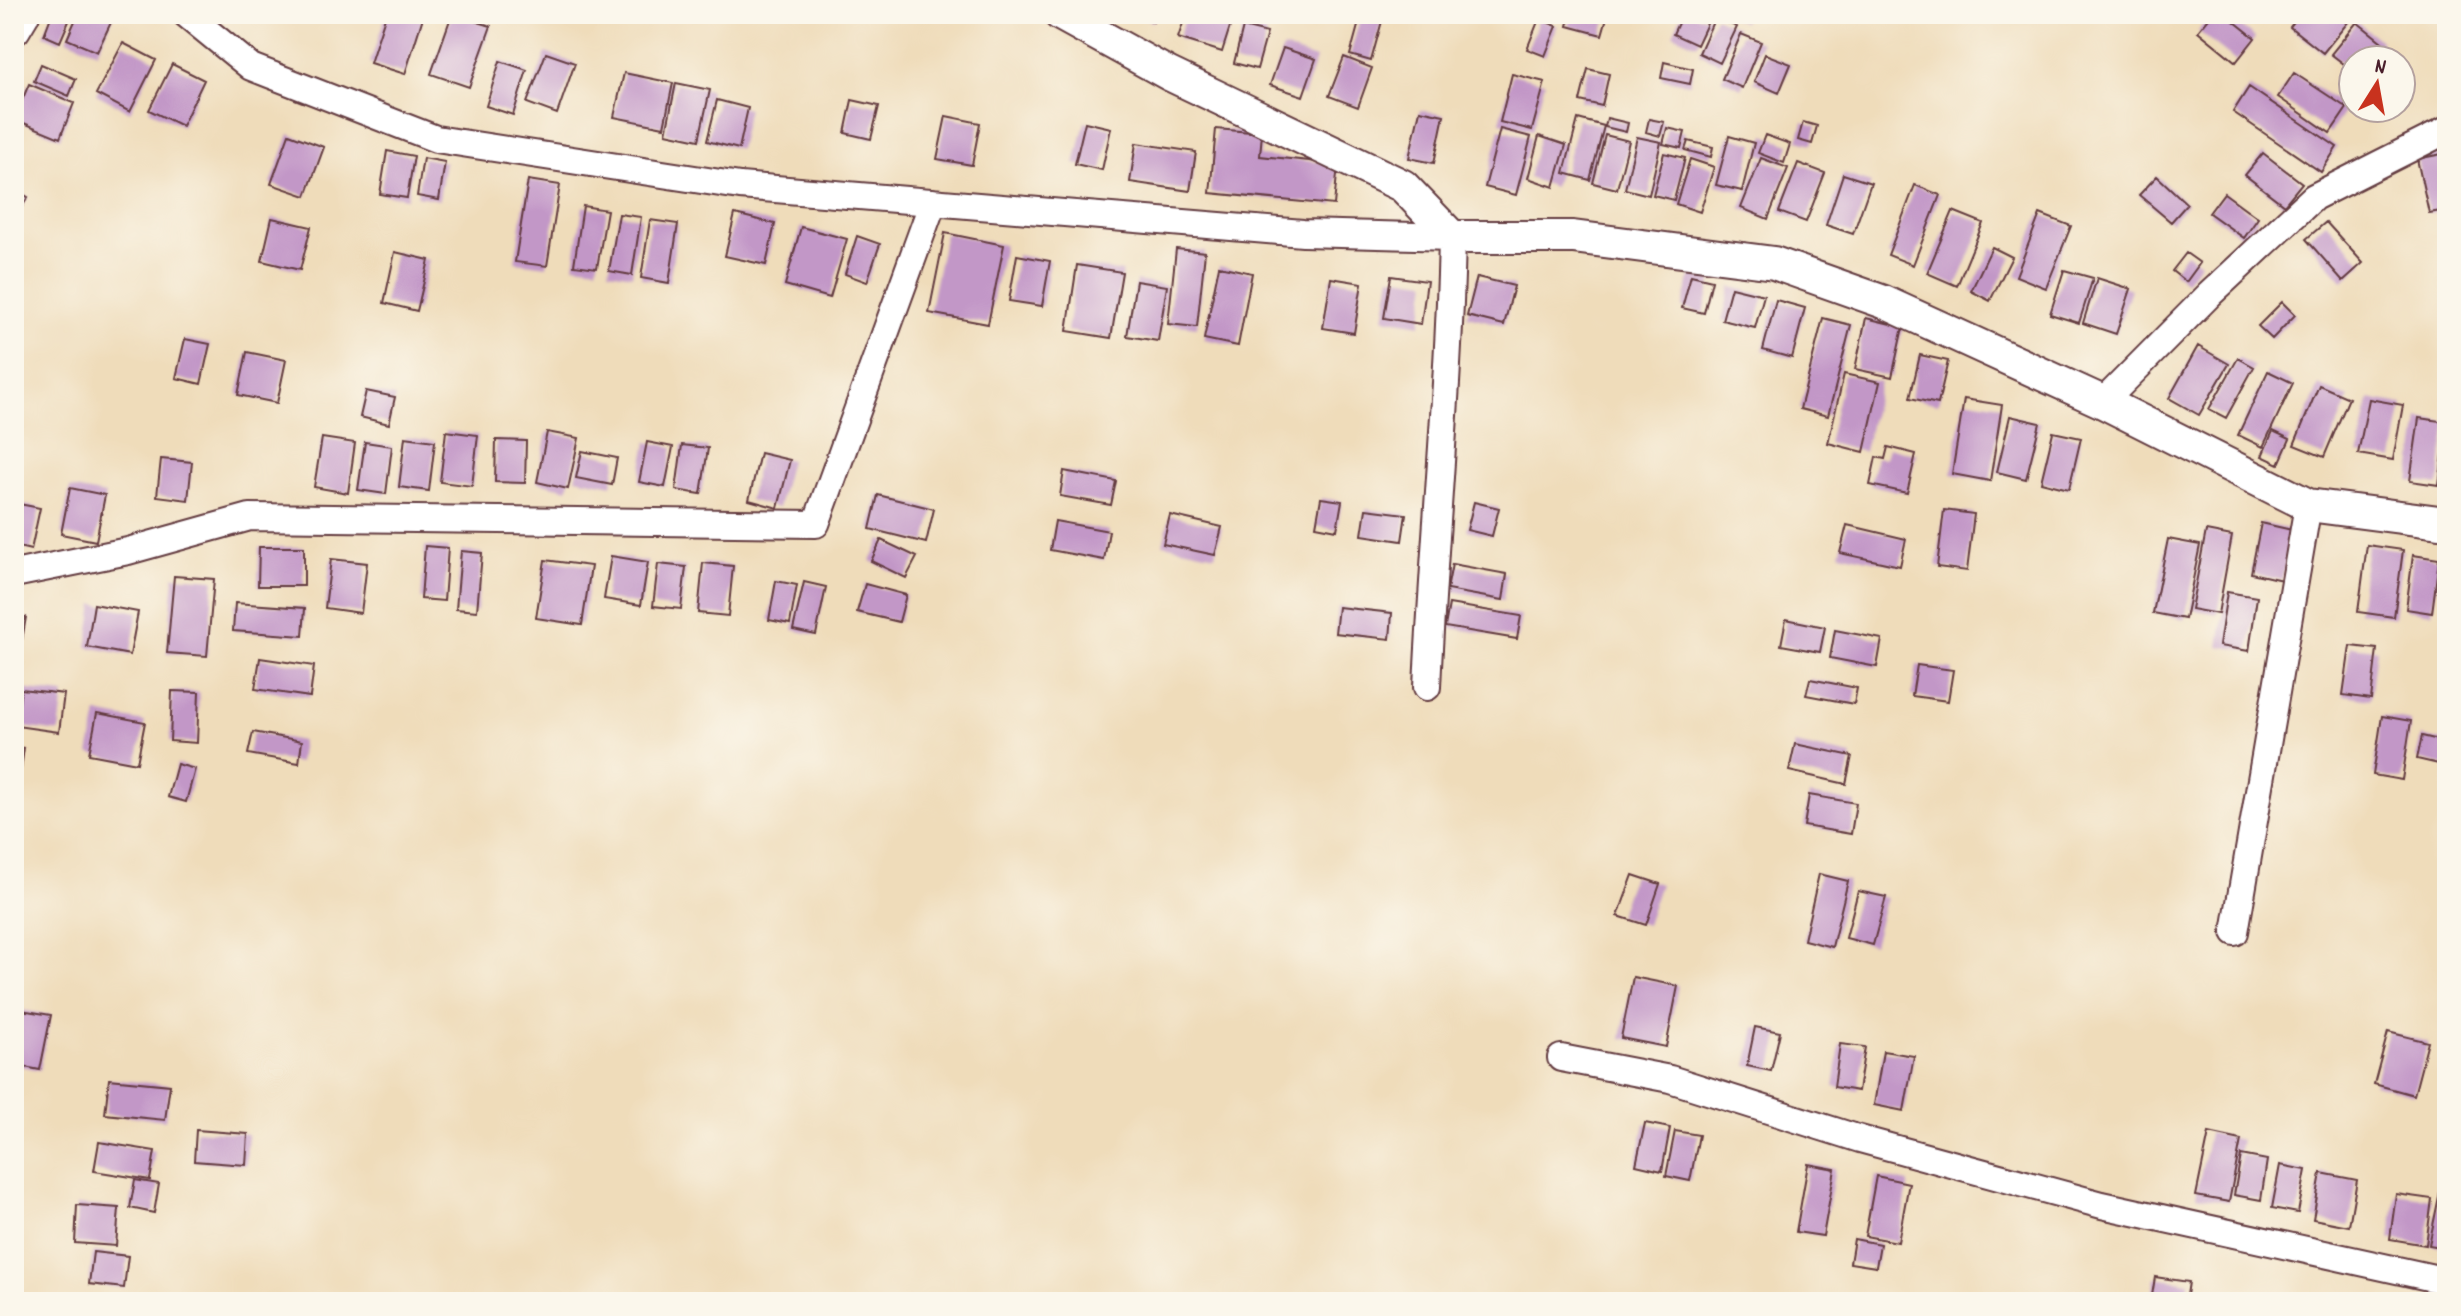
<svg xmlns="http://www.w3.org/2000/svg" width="2461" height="1316" font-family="Dekko,sans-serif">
<rect width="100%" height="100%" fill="#fbf7ec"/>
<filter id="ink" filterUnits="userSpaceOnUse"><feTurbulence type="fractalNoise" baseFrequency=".0125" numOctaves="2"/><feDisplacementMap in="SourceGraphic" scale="16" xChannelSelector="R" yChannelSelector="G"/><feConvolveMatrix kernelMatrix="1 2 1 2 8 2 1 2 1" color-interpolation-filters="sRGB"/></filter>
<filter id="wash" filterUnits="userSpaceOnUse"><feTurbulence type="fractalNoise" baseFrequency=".006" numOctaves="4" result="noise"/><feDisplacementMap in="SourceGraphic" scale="32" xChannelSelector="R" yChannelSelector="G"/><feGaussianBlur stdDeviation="1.8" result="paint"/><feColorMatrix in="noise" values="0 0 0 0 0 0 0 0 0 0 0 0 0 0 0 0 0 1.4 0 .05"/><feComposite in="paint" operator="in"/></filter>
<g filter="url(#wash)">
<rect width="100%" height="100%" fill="#efdcba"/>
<g id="blocks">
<!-- building -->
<path fill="#c297c7" d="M52,14H72L60,42L44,35Z
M78,14H115L97,52L67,39Z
M386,14H424L405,74L370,63Z
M452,14L491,26L469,87L431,74Z
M1137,14H1157L1153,22Z
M1186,14H1234L1222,52L1178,38Z
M1571,14H1608L1602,35L1568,26Z
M1682,14L1710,17L1697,45L1673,34Z
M1724,14H1746L1743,22Z
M2212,14H2225L2255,38L2236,62L2198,31Z
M2300,14H2340L2349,21L2323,53L2290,27Z
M1361,15L1382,21L1371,61L1350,55Z
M1715,17L1737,27L1720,63L1699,53Z
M1539,19L1557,26L1545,56L1527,49Z
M2357,22L2382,42L2368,60H2353V71L2331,54Z
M1243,27L1267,33L1257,69L1234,63Z
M1741,34L1761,42L1742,88L1722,79Z
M123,43L156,60L130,112L96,94Z
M1283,48L1316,59L1303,96L1270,85Z
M546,53L575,63L557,114L527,103Z
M1765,54L1791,64L1779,93L1754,82Z
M1344,57L1372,68L1358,107L1329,96Z
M500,61L527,70L513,115L486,106Z
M1664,62L1693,69L1690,84L1661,78Z
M41,64L76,79L69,96L34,81Z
M172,64L204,80L182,126L149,110Z
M1588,69L1609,74L1602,106L1580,101Z
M624,73L673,83L664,127L614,117Z
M2294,73L2347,108L2330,133L2278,97Z
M1512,74L1545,82L1532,130L1500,122Z
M676,83L710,90L699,140L666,133Z
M29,84L74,103L60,138L14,119Z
M2249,87L2337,147L2321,172L2233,112Z
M717,100L748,108L739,149L707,141Z
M852,100L879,106L871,139L845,133Z
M1420,110L1444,115L1434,163L1409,158Z
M946,116L980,123L972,165L937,159Z
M1607,118L1628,123L1626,132L1605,127Z
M1578,119L1604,126L1590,180L1564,173Z
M1649,119L1664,122L1660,136L1646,132Z
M1085,122L1111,128L1102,170L1075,164Z
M1803,122L1817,126L1812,144L1798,140Z
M1667,128L1685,132L1681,148L1663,144Z
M1216,129L1262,133L1260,156L1338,164L1334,205L1210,193Z
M1500,129L1531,137L1516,195L1485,187Z
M289,134L324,147L306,196L271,184Z
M1605,135L1629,141L1617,189L1593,183Z
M1765,135L1790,144L1784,163L1758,153Z
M1539,136L1566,145L1554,187L1528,178Z
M1729,136L1754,143L1742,191L1716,185Z
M1637,137L1661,142L1649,195L1625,189Z
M1688,141L1713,147L1711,157L1685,150Z
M1136,143L1196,152L1190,191L1130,182Z
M387,151L414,156L407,198L380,194Z
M1664,153L1685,158L1674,200L1653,195Z
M2263,153L2302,183L2284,205L2245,175Z
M2447,153V210L2429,213L2417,159Z
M423,158L445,162L439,200L417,196Z
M1761,158L1788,168L1768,219L1741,208Z
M1690,159L1714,167L1700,212L1676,204Z
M1798,163L1825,173L1806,222L1779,212Z
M1843,174L1871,183L1853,234L1826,225Z
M2157,176L2187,204L2171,222L2139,195Z
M528,180L560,185L547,266L515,262Z
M1915,185L1940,195L1913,265L1888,255Z
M14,189L28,197L14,220Z
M2224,193L2258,218L2244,238L2209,213Z
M583,206L607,210L597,268L574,265Z
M1953,211L1983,223L1957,286L1927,273Z
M619,214L641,217L632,275L609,271Z
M735,214L775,224L766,265L725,256Z
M2040,214L2071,226L2046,288L2016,276Z
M272,218L311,227L300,270L262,261Z
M650,220L678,224L669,283L641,278Z
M2326,222L2363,263L2343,281L2306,239Z
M801,227L847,239L830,298L785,285Z
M945,233L1004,245L988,324L929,313Z
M857,236L880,244L867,282L845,274Z
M1992,247L2012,257L1990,301L1971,291Z
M1176,249L1205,252L1197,327L1168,324Z
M395,252L429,260L417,311L384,303Z
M2186,253L2200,263L2186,282L2172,271Z
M1017,255L1050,261L1042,306L1009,301Z
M1077,265L1122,272L1111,338L1067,331Z
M1219,266L1252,273L1238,346L1204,339Z
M2064,270L2093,278L2079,323L2050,314Z
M1691,275L1712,280L1704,313L1682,308Z
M1391,276L1427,281L1421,324L1384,318Z
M1477,277L1514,286L1504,325L1467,316Z
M1331,278L1362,283L1354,333L1323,328Z
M2097,278L2131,289L2116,334L2083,323Z
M1136,281L1167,286L1158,341L1127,336Z
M1731,287L1764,295L1755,328L1722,320Z
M1776,300L1805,308L1792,358L1763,350Z
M2282,302L2295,315L2272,339L2258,326Z
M1823,318L1851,325L1828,416L1800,409Z
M1866,318L1903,327L1892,377L1855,369Z
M185,339L210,344L201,384L176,378Z
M2198,346L2229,364L2199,415L2169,398Z
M247,352L286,360L277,403L238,395Z
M1920,355L1948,361L1938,404L1910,398Z
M2238,358L2254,367L2226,418L2209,409Z
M2268,371L2293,383L2263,447L2238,435Z
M1844,374L1880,382L1864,452L1828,443Z
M2319,385L2349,398L2324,457L2294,445Z
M366,391L395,397L389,424L360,417Z
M1964,399L2002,405L1990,481L1952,474Z
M2369,399L2403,405L2393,460L2358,454Z
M2010,416L2040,423L2026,479L1997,472Z
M2419,418L2447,422L2439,485L2410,481Z
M446,431L478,435L472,486L440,482Z
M2273,431L2290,439L2279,464L2262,456Z
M547,432L579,438L568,489L537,482Z
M2053,432L2081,438L2069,489L2041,482Z
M405,437L435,441L429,491L399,487Z
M322,438L355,443L348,493L314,487Z
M496,440L526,441L525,483L495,482Z
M365,442L392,446L386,494L358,490Z
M647,442L673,447L665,487L639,482Z
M682,445L708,448L701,494L676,490Z
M1888,447L1916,454L1907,493L1870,485L1876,457L1885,459Z
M582,451L617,458L612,485L576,478Z
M760,453L790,460L778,508L749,500Z
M161,459L192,462L188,500L157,496Z
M1064,471L1116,481L1111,505L1060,496Z
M70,488L105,495L96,541L61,534Z
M878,495L934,509L926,543L870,529Z
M1321,498L1342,501L1337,530L1316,526Z
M1474,502L1499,508L1492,536L1467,530Z
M14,503L40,508L31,550L14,546Z
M1366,509L1406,514L1402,541L1362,535Z
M1944,510L1974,514L1967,571L1937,567Z
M1170,515L1222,527L1215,555L1163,544Z
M1055,521L1109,531L1104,560L1050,550Z
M2261,523L2292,530L2282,580L2251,573Z
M1847,525L1906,539L1900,566L1840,553Z
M2206,531L2232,536L2218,614L2191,609Z
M2168,539L2200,545L2185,619L2153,613Z
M881,540L917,557L906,578L871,561Z
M2367,545L2403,550L2394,617L2358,612Z
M425,546L448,548L444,601L421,599Z
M259,547H304V586H258Z
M461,551L482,553L477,611L456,609Z
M2413,555L2439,559L2432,613L2406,609Z
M611,556L648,562L641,605L604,599Z
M331,559L367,563L361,613L325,608Z
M545,560L591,566L582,625L536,618Z
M703,563L733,566L728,616L698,613Z
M658,564L686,567L681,609L653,606Z
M1452,564L1507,574L1503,600L1447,590Z
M174,576L214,579L207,656L167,653Z
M776,581L797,585L790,624L769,620Z
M804,582L826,587L816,635L793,630Z
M865,584L906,595L899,622L857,612Z
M2227,592L2257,597L2249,651L2219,646Z
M235,603L305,608L303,636L233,631Z
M94,604L138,612L130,655L87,647Z
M1449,604L1521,616L1517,639L1445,627Z
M1338,607L1392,613L1390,639L1335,633Z
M14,615L26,617L20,652L14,651Z
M1786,619L1825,627L1820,652L1781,645Z
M1835,630L1882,639L1877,667L1830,658Z
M2350,646L2377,649L2371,699L2343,695Z
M260,658L314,666L310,697L255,689Z
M1917,665L1953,670L1948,701L1912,696Z
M1810,679L1857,688L1854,704L1806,695Z
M21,689L64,694L59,732L16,726Z
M172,691L199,692L197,743L170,741Z
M97,713L145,722L137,763L89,754Z
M2382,716L2411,721L2402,780L2373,775Z
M253,732L302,741L299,763L248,754Z
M2422,736L2447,742V766L2417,759Z
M1795,744L1852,756L1846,784L1789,771Z
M14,747L24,748L16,805H14Z
M177,764L195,769L186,802L168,797Z
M1809,795L1856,803L1851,834L1804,826Z
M1819,874L1848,881L1832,947L1804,940Z
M1633,875L1660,884L1646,925L1618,916Z
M1858,891L1886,897L1873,945L1846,938Z
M1633,977L1678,986L1666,1047L1621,1038Z
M21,1010L51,1015L40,1070L14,1065Z
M1755,1027L1780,1032L1771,1071L1747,1066Z
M2388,1032L2428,1042L2414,1095L2374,1084Z
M1840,1044L1865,1047L1858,1091L1834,1087Z
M1883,1051L1914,1056L1904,1111L1874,1105Z
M109,1079L170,1085L165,1120L105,1114Z
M1645,1123L1670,1128L1662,1171L1636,1165Z
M196,1130L248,1134L246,1165L194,1161Z
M1675,1131L1699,1135L1690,1181L1666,1176Z
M2209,1133L2241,1140L2229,1202L2196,1196Z
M99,1142L155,1151L150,1180L94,1171Z
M2241,1155L2267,1160L2261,1200L2234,1195Z
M1808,1164L1835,1169L1823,1236L1796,1232Z
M2280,1165L2306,1170L2298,1213L2272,1208Z
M2321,1173L2357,1180L2349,1226L2313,1219Z
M1876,1176L1909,1183L1898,1242L1865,1236Z
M135,1180L159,1184L154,1213L130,1208Z
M2441,1187L2447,1188V1248L2429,1245Z
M2396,1194L2432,1199L2426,1245L2390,1239Z
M77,1205L119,1208L116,1246L75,1243Z
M1854,1239L1880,1244L1876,1267L1850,1263Z
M93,1252L128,1256L124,1288L89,1284Z
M2155,1277L2189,1282L2186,1302H2151Z"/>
</g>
</g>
<g filter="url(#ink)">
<use href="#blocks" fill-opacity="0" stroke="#633b40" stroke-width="2"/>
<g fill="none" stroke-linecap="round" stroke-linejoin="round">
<defs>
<path id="minor" d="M186,14L251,67L436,139L740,186L1303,233L1452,237C1449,388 1434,537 1427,687
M2103,402L2210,294L2314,197L2447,130
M14,574L128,551L250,517L816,524L933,202
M2235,932L2308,505
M1561,1058L1670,1079L1860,1139L2102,1205L2447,1281"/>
<path id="tertiary" d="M1060,14L1169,74L1403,186L1452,237H1573L1774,263L1884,302L2103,402L2308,505L2447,523
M14,29L23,14"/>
</defs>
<!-- minor casing -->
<use href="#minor" stroke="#633b40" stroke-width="30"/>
<!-- tertiary casing -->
<use href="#tertiary" stroke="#633b40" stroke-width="36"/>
<!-- minor -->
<use href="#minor" stroke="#fff" stroke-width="26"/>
<!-- tertiary -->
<use href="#tertiary" stroke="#fff" stroke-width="32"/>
</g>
</g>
<!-- margin -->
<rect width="2461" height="1316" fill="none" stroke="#fbf7ec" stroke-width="48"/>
<!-- north arrow -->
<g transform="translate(2377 84) rotate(11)"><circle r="38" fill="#fbf7ec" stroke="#b4a19f" stroke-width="2"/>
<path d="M0-6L14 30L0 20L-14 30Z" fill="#c8321e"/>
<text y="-12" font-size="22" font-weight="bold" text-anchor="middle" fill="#4a1f2b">N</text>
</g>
</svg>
